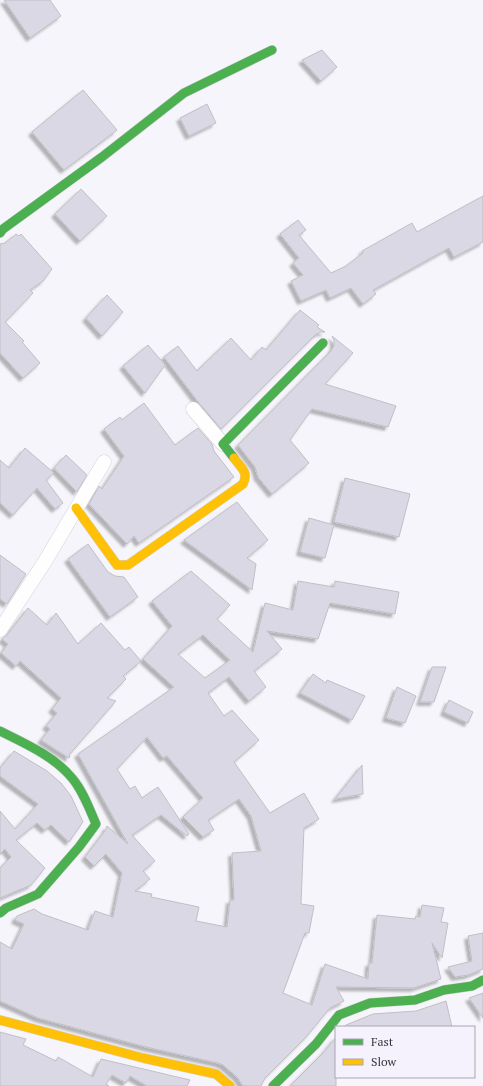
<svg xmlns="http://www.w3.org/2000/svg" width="483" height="1086" font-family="'PT Serif',serif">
<defs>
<filter id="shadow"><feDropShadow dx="-3.5" dy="3.5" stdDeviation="1" flood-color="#0004"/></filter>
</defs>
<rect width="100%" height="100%" fill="#f6f5fb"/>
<!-- building -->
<path fill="#dad8e4" stroke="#c0bfc4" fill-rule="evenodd" filter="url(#shadow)" d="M4,0H50L61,16L30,38Z
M322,50L337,67L321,81L302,60Z
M83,90L117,130L64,170L32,132Z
M207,104L216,123L189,136L180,118Z
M81,189L107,216L80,241L55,214Z
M483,196V242L454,257L449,248L373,290L376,294L363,304L351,288L330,298L326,290L301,301L291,281L303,275L293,263L299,258L280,234L298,220L306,230L299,235L331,273L346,266L363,253L362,251L412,223L417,232Z
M16,234L19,236L21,234L52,269L43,281L30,290L33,293L5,322L24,341L22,342L40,363L23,378L0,353V244L5,243Z
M107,295L123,312L102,336L86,318Z
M300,310L319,325L317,327L325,332H320L315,335L221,429L199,403L164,357L178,346L197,371L231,338L251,360L262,347L266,350Z
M332,336L353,353L325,384L396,406L388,427L312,409L290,440L309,463L272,494L258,477L255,467L238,445L331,351L334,346V340Z
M148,345L165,365L145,393L123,366Z
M144,403L175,445L198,428L212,444L214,451L234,477L139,543L134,536L127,544L89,504L99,486L102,489L124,456L104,429L120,417L122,420Z
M25,448L54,473L46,480L63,503L55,509L37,488L13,515L0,503V460L9,468Z
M66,455L87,475L77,492L54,468Z
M345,478L410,494L399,537L334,522Z
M237,502L268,540L247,558L256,564L252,590L184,540Z
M309,518L334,525L325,558L300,552Z
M88,544L108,572L115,576L124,577L138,597L110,617L68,559Z
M0,555L26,574L7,604L0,599Z
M191,571L230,605L217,619L253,652L265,603L293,610L298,581L334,587L335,581L399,592L395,614L330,603L318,639L267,631L282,649L254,671L266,687L249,701L229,677L208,693L224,716L232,710L259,740L234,762L270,813L304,793L319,819L304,828L301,904L314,906L309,933H305L283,993L312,1005L325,964L368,979L369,963H372L377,915L415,919L416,916L420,917L422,905L444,908L441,922L448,923L442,958L432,943L441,979L414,988L336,987L344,1001L330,1008L307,1036L265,1078L261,1086H243L237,1077L223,1065L218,1063L146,1047L38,1018L0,1001V942L12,949L24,924L15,920L17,916L34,909L42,914L88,930L95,911L113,917L122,873L106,854L94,866L85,857L105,831L107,826L128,844L78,754L174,687L143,659L172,626L152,601ZM203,635L230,660L205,678L178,654ZM147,737L163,758L167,756L203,798L183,817L203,837L214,830L208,820L239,799L251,816L261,851L232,853L234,900H230L227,927L196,921L199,907L151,897L152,894L135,891L150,879L143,871L155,861L132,835L161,815L187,836L189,834L158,787L142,798L135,786L130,789L117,769Z
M28,608L47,625L56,613L78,644L101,623L125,650L129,647L141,661L123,676L126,679L107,698L116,701L69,755L70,756L69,758L41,740L50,729L46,726L57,713L52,709L61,698L20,661L16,666L1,653L8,644L2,639L7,635Z
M432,667H446L434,702H420Z
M313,674L326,683L327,680L365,696L352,720L300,693Z
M397,687L416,696L405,723L386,718Z
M449,700L473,712L468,723L444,712Z
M14,751L47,771L61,783L71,796L83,822L69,842L51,825L45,830L37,823L16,840L45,868L31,885L0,898V868L11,857L5,849L0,854V811L15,829L38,804L0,776V768Z
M362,765L363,794L335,799Z
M483,933V969L468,975L455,977L448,967L472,961L468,936Z
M483,993V1018L469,998Z
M446,1001L452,1027H344L346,1025L373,1014L416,1011Z
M0,1032L26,1039L23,1045L56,1061L58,1057L93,1077L101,1059L190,1080L187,1086H147L130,1076L126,1083L112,1075L106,1084L109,1086H0Z
M336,1037V1086H292L291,1085L324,1052Z"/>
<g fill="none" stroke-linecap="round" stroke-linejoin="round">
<defs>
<path id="street" d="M193,409L223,444
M0,630L44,563L104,462"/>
<path id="fast" d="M0,233L3,229L102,157L184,93L272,50
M234,458L223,444L323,343
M0,731C24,743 54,756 72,778C83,791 89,808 96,824L79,847L38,894L6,908L0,913
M273,1086L316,1044L339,1015L370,1003L415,1000L444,990L472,986L483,980"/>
<path id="slow" d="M76,508L117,565H128L243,484C249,472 241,468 234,458
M0,1020L143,1058L216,1074L230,1086"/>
</defs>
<!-- street casing -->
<use href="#street" stroke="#d4d3d8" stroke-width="15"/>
<!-- fast casing -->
<use href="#fast" stroke="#d4d3d8" stroke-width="10"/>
<!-- slow casing -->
<use href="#slow" stroke="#d4d3d8" stroke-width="10"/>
<!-- street -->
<use href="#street" stroke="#fefefe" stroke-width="14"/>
<!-- fast -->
<use href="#fast" stroke="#4caf50" stroke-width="9"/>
<!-- slow -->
<use href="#slow" stroke="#ffc107" stroke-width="9"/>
</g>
<!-- legend -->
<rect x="335" y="1026" width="140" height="52" fill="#f5f2fe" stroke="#a9a6b0"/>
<rect x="343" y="1039" width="20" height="6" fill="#4caf50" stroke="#a9a6b0"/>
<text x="371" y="1046" font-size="12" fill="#36343a">Fast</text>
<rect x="343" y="1059" width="20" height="6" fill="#ffc107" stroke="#a9a6b0"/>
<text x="371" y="1066" font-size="12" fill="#36343a">Slow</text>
</svg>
